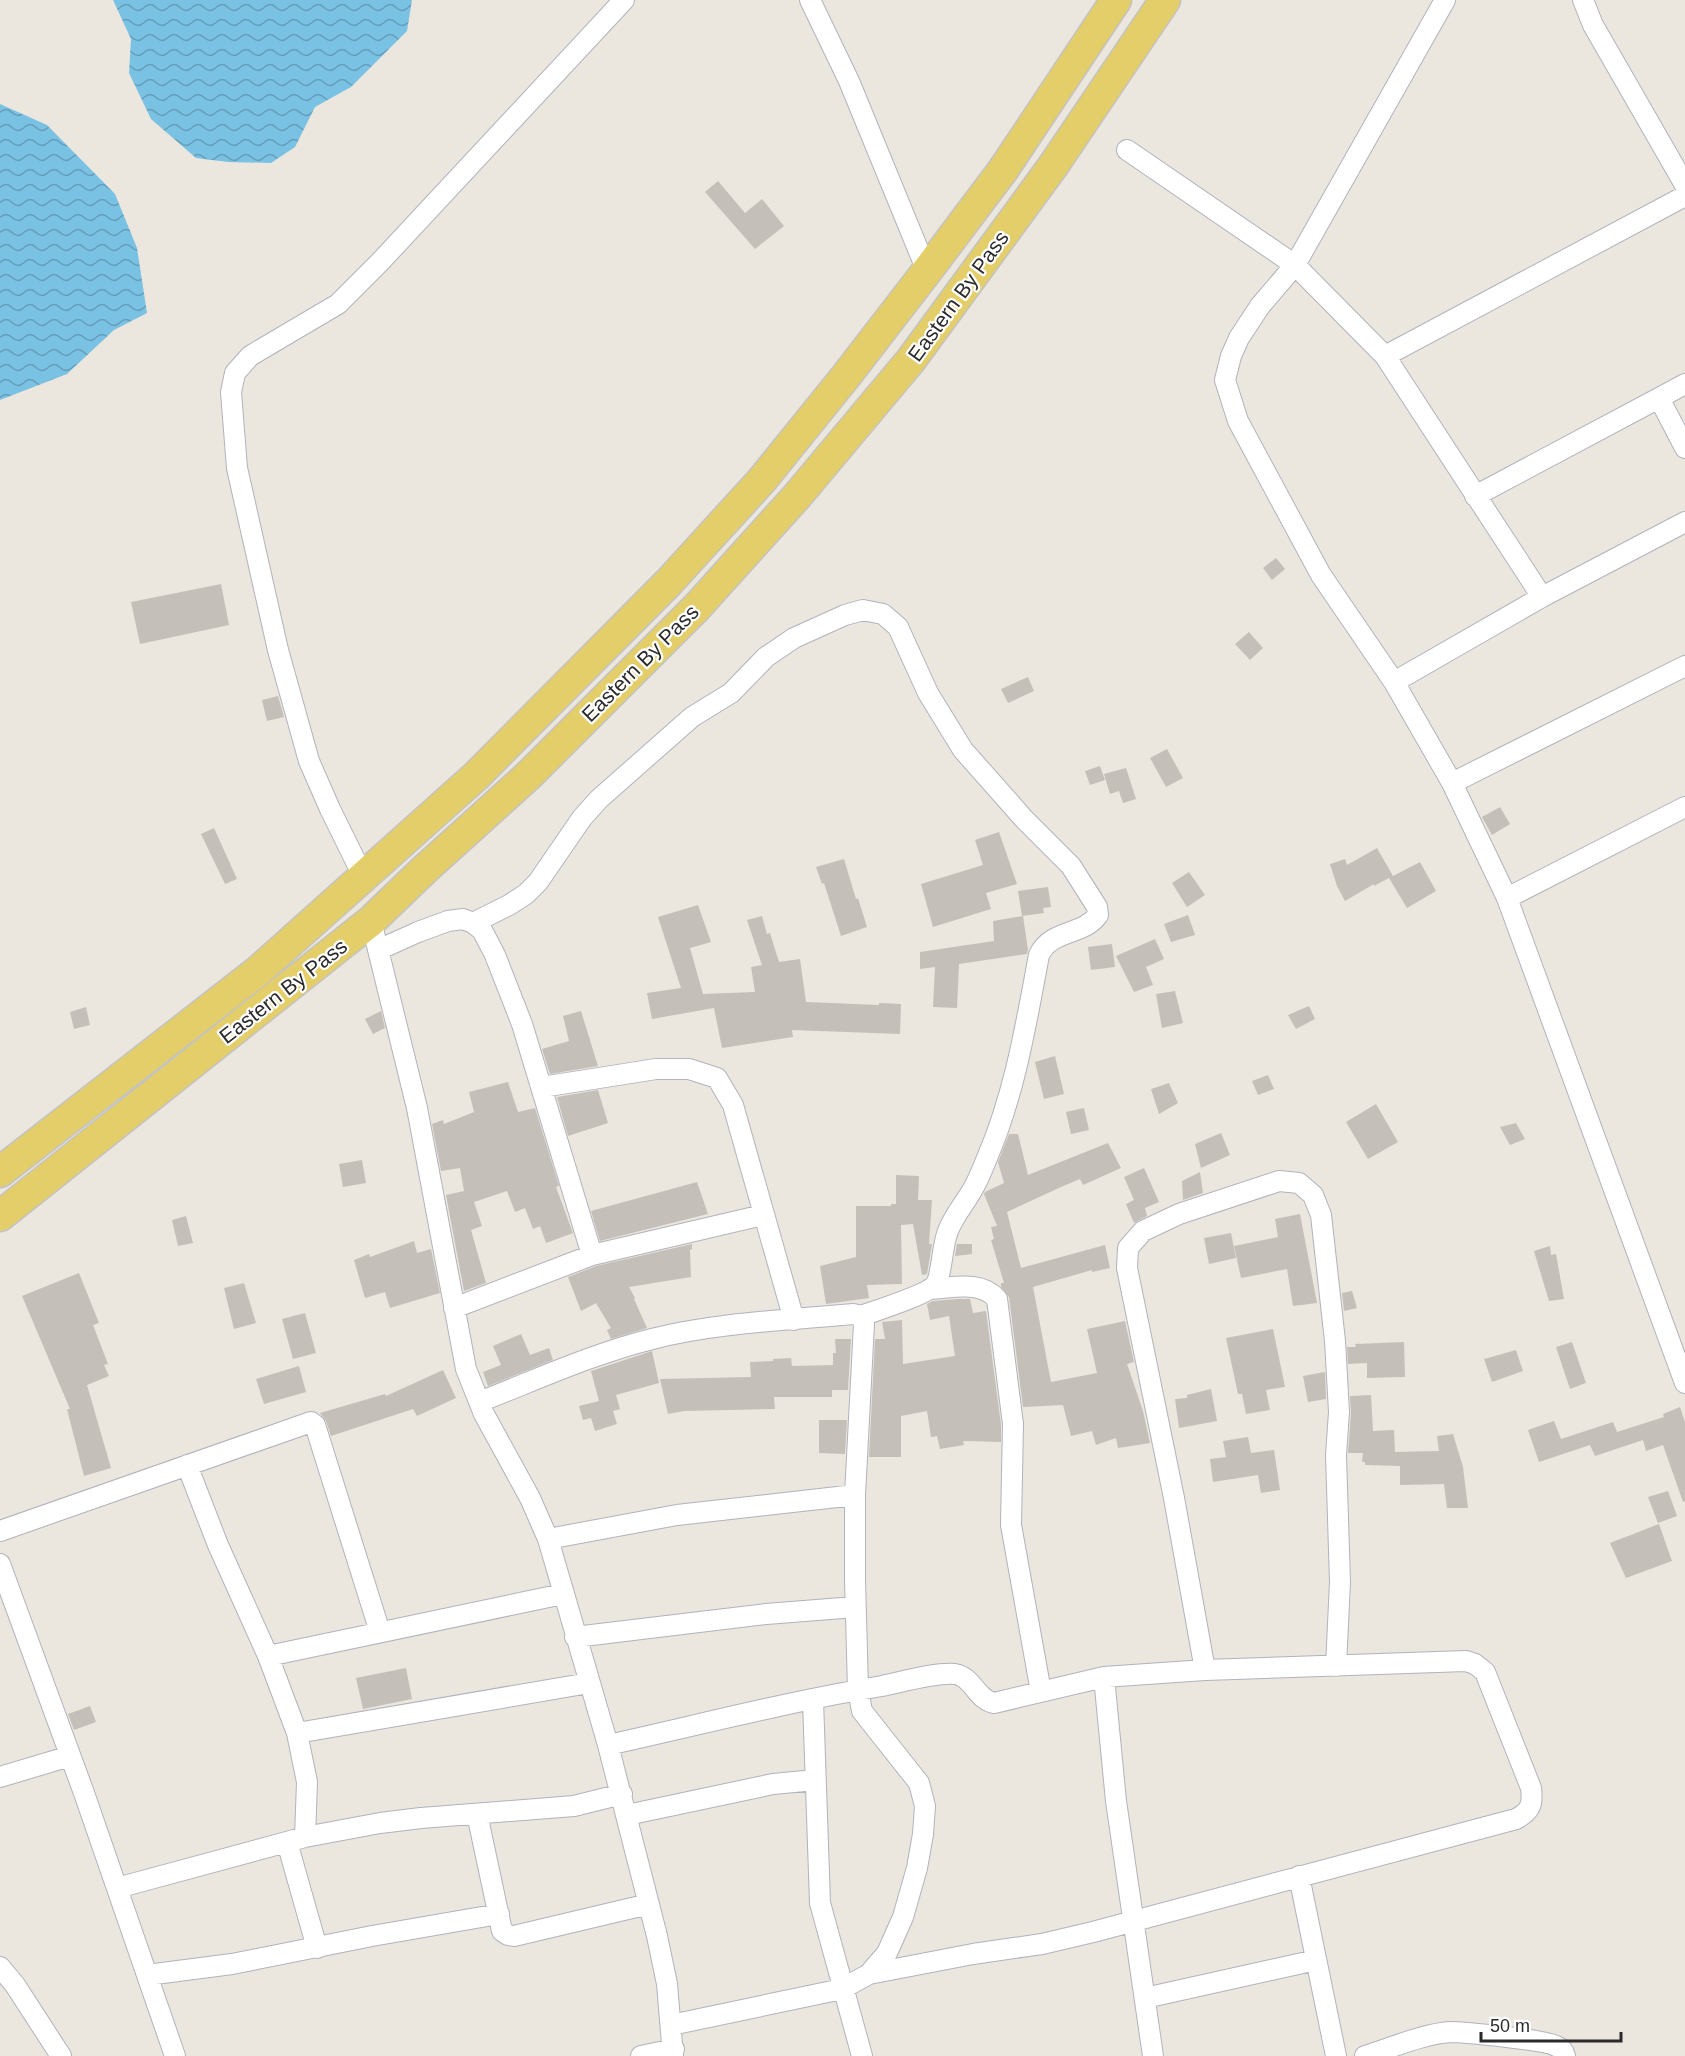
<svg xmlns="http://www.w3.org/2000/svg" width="1685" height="2056" font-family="Arial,sans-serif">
<defs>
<pattern id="water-waves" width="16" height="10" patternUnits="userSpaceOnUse" patternTransform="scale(1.5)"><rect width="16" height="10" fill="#7ac2e4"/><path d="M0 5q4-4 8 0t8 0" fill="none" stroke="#649eb9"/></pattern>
</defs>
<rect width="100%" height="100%" fill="#ebe6de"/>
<!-- water -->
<path fill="url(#water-waves)" d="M113,0H412L407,31L351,87L315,107L295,147L271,163L228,162L196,158L151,119L129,73L131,39Z
M0,104L47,125L115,194L137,248L147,313L114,330L67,374L0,400Z"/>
<!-- building -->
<path fill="#c4c0b9" d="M718,181L745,213L762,199L784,226L755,249L705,192Z
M1276,558L1285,569L1272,580L1263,568Z
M221,584L229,625L140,644L131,602Z
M1249,632L1263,648L1250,660L1235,644Z
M1028,677L1034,691L1008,703L1001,689Z
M278,696L284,717L267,721L262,700Z
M1167,749L1183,778L1166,787L1150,758Z
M1100,766L1105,780L1090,785L1085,771Z
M1126,768L1136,799L1123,803L1119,791L1110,794L1104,774Z
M1500,807L1510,824L1492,835L1482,817Z
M214,828L237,879L225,884L201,834Z
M999,832L1017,884L986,893L991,909L933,927L921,884L983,865L975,840Z
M1377,848L1393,876L1420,862L1436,891L1407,908L1389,878L1374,886V884L1345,901L1337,886L1330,864L1345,859L1347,865Z
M844,859L856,899L858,898L867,927L841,936L824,883L822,884L816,867Z
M1189,872L1205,895L1187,907L1172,883Z
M1048,887L1051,907L1043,908L1044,913L1022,916L1018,891Z
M698,905L711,942L690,948L703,994L755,992L751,967L762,965L747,920L762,916L767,934L770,933L779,962L800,959L806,1002L879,1005V1003L901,1004L900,1034L792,1030L793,1037L722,1048L714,1008L652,1019L647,993L681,988L658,917Z
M1188,915L1195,935L1171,942L1164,924Z
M1023,916L1028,950L1027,954L959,964L957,1008L933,1007L935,967L920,969V952L994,941L993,921Z
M1155,939L1164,959L1146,967L1153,985L1134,992L1116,956Z
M1112,944L1115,967L1091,970L1088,947Z
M1175,991L1183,1023L1162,1028L1156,994Z
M1309,1006L1315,1019L1296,1029L1288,1015Z
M86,1007L90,1025L74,1029L70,1012Z
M381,1011L385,1028L373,1034L365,1019Z
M581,1011L598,1066L550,1074L542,1049L569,1041L563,1016Z
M1055,1056L1064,1094L1044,1099L1035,1062Z
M1268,1075L1274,1089L1258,1095L1252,1081Z
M508,1082L518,1112L535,1108L559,1186L556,1187L573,1233L546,1243L540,1226L533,1229L525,1208L515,1212L507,1191L474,1202L482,1226L471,1230L486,1283L464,1291L446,1195L464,1191L460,1168L441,1171L432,1124L443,1120L444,1124L474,1112L469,1092Z
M1169,1083L1178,1103L1159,1114L1151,1089Z
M598,1090L608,1123L568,1136L557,1097Z
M1376,1104L1398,1142L1368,1159L1346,1122Z
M1084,1108L1089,1130L1071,1134L1066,1112Z
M1516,1123L1525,1139L1510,1145L1500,1127Z
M1221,1133L1230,1155L1201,1168L1195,1144Z
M1009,1134H1018L1028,1175L1108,1143L1121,1168L1083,1185L1080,1179L1061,1187L1007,1212L1021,1268L1105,1245L1110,1268L1092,1272V1270L1033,1287L1051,1382L1097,1373L1087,1329L1125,1321L1134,1362L1127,1364L1143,1411L1150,1443L1118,1448L1116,1438L1096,1445L1092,1431L1071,1436L1063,1405L1023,1407L1009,1297L1001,1287V1283H1004L991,1240L994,1239L991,1227L997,1226L984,1194L985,1192L1004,1183L998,1162Z
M362,1160L366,1183L343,1187L339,1164Z
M1144,1168L1159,1202L1145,1208L1147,1216L1134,1223L1126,1204L1134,1200L1124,1177Z
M1200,1172L1203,1193L1183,1200L1182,1181Z
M896,1175L919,1176L918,1200H932L929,1244H932L927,1274L922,1275L913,1224L901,1225L902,1284L867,1285L869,1298L826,1304L820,1266L856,1257V1206H891V1204H896Z
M697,1182L708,1214L600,1241L591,1211Z
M1300,1214L1317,1303L1293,1306L1287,1269L1241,1278L1234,1246L1278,1237L1275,1219Z
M186,1216L193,1243L178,1246L172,1220Z
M1231,1233L1236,1258L1209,1264L1204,1238Z
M414,1241L417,1253L431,1249L440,1293L390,1308L385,1292L365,1298L354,1260L369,1254L370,1257Z
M692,1244V1249L690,1250L691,1277L629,1287L635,1298L634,1299L647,1328L611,1339L607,1330L611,1328L596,1303L581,1311L568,1277L596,1266Z
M957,1244H972V1254L955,1256Z
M1550,1246L1551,1255L1556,1254L1564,1299L1549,1301L1534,1251Z
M79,1273L99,1323L93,1325L108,1364L104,1365L109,1376L87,1385L111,1468L84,1476L67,1409H70L22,1296Z
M244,1283L256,1323L234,1329L224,1288Z
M1352,1291L1357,1308L1344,1311L1342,1293Z
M957,1299H970L973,1313L986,1311L1001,1425V1442L963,1441L964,1445L940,1449L937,1436L931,1437L927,1411L901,1416V1457H869L875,1339H885L882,1322L902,1320L903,1364L955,1356L949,1316L930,1320L927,1304L933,1301Z
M305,1313L316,1353L293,1359L282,1319Z
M1273,1329L1285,1387L1266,1390L1270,1410L1246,1414L1242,1394H1238L1226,1338Z
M521,1334L530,1355L549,1348L553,1360L488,1386L483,1372L501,1365L493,1346Z
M835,1339H851L848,1390H832V1397H774L775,1409L684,1411L668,1414L660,1379L751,1377L750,1362L773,1361V1359L791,1358L792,1366L833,1365V1353H836Z
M1404,1342L1405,1377L1367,1378V1363L1348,1364L1347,1347H1356L1355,1344Z
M1572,1342L1586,1383L1570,1389L1556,1347Z
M1516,1350L1523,1371L1492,1382L1484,1359Z
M652,1351L659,1383L616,1395L620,1409L613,1411L617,1424L595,1431L591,1418L583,1420L579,1406L599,1401L591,1371Z
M299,1366L306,1392L264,1404L256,1379Z
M443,1370L456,1398L417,1416L413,1409L331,1436L326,1421L320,1413L385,1394L386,1396Z
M1325,1372L1326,1399L1308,1402L1303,1376Z
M1211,1389L1217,1421L1179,1428L1175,1399L1187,1398V1395Z
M1371,1395L1373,1431L1394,1430L1395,1452L1439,1451L1437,1436L1453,1434L1463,1467L1468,1508H1447L1444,1484L1400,1485V1466L1365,1465V1462H1362L1363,1453H1348L1351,1413L1350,1396Z
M1680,1407L1685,1422V1501L1683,1502L1663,1445L1646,1451L1643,1440L1595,1456L1590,1445L1539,1462L1528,1430L1554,1421L1561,1439L1613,1422L1617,1432L1664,1417L1663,1414Z
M819,1420H847L845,1454L819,1453Z
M1248,1437L1251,1453L1274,1450L1280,1490L1261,1493L1258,1475L1213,1482L1210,1459L1226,1457L1223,1441Z
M1668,1491L1677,1516L1658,1523L1648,1497Z
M1659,1524L1672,1561L1626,1578L1610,1543Z
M406,1668L412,1699L363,1709L356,1678Z
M90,1706L96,1722L74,1730L68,1714Z"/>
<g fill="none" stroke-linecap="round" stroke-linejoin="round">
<defs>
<path id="minor" d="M810,0L849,81L927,271
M1445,0L1295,265L1260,306L1239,338L1231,356L1225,380L1238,421L1321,575L1394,682L1452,783L1507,898L1685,1383
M1583,0L1593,25L1685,185
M1127,150L1295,265L1385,356L1685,196
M1385,356L1542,597
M1659,398L1685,384
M1475,496L1659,398L1685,448
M1394,682L1542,597L1685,522
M1452,783L1685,666
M363,876L330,809L309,761L278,650L237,468L231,392L235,373L250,356L338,304L380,262L624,0
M1507,898L1685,807
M371,921L417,1108L466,1369L484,1414L530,1498L548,1539L608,1745L657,1936L667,1984L673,2056
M473,923L509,905L526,894L538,882L582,818L599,799L692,717L731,693L766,657L794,638L845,615L863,610L883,614L898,627L928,693L963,750L1024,819L1071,866L1097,907L1098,915C1083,936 1051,929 1039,955C1026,1024 1015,1093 987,1158C983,1168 979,1178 974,1187C966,1202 954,1215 948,1231C942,1245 942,1274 936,1284C929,1294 875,1311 861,1316
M378,950L418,932L448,921L463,919L473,923L482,930L495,955L522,1024L592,1255
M542,1087L656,1069H689L717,1078L733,1105L794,1320
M930,1289C952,1288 981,1280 997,1299L1013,1424L1011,1525L1041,1692
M454,1308L592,1255L763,1215
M479,1402C536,1380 592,1354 652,1339C714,1323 788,1320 853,1314L861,1316L864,1324L855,1495V1579L858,1690L862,1711L919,1783L925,1806L923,1834L917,1868L903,1917L887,1953L869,1974L842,1989L671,2025
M187,1465L218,1545L268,1656L297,1733L307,1782L305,1837
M0,1531L311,1422L315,1425L380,1632
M548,1539L677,1515L855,1495
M0,1564L84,1793L175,2056
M575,1637L766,1614L855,1607
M268,1656L563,1594
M1205,1670L1174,1498L1127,1268L1128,1248L1143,1231L1179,1214L1279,1181L1299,1183L1313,1195L1321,1215L1335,1341L1339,1412L1336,1455L1340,1582L1336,1666
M1104,1677L1116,1801L1153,2056
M813,1700L820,1903L862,2056
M297,1733L589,1683
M608,1745C699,1725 790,1701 882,1686C902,1682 936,1672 955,1674C973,1677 976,1699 994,1703L1104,1677L1205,1670L1466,1661L1475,1664L1485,1672L1531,1788C1533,1804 1531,1811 1516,1819L1093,1932L1042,1944L973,1954L869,1974
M0,1777L70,1756
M477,1814L502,1931L508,1935L514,1936L649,1904
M627,1815L773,1784L815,1780
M287,1842L317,1948
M1299,1876L1336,2056
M117,1888L305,1837L380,1823L421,1818L574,1806L622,1794
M0,1967L15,1985L61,2056
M147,1975L232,1964L372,1936L499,1914
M1145,1998L1316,1960
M641,2056L674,2049
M1365,2056C1391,2048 1423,2034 1450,2032C1464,2032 1547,2040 1556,2046C1561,2048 1564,2051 1565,2056"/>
<path id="primary" d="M0,1172L258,971L476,776L669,582L762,480L846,376L927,271L1003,170L1116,0
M0,1216L371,921L424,870L529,775L697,607L798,495L911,360L1053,166L1165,0"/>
</defs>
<!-- minor casing -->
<use href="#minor" stroke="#b1b3bd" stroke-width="22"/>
<!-- primary casing -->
<use href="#primary" stroke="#c3c3c3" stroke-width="33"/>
<!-- minor -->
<use href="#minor" stroke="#fff" stroke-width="20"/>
<!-- primary -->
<use href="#primary" stroke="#e4ce6a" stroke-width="30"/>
</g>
<g text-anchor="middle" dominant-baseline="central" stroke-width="4.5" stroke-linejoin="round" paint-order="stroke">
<!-- street labels -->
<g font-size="21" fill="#2a2a2a" stroke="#fff">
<text transform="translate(958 296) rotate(-54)">Eastern By Pass</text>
<text transform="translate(640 663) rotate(-45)">Eastern By Pass</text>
<text transform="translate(283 991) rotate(-38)">Eastern By Pass</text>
</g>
</g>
<!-- scale -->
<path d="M1481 2032v9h140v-9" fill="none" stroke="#2a2a2a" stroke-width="3"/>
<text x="1490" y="2032" font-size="18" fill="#2a2a2a" stroke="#ffffff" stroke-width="4.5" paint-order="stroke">50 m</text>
</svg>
